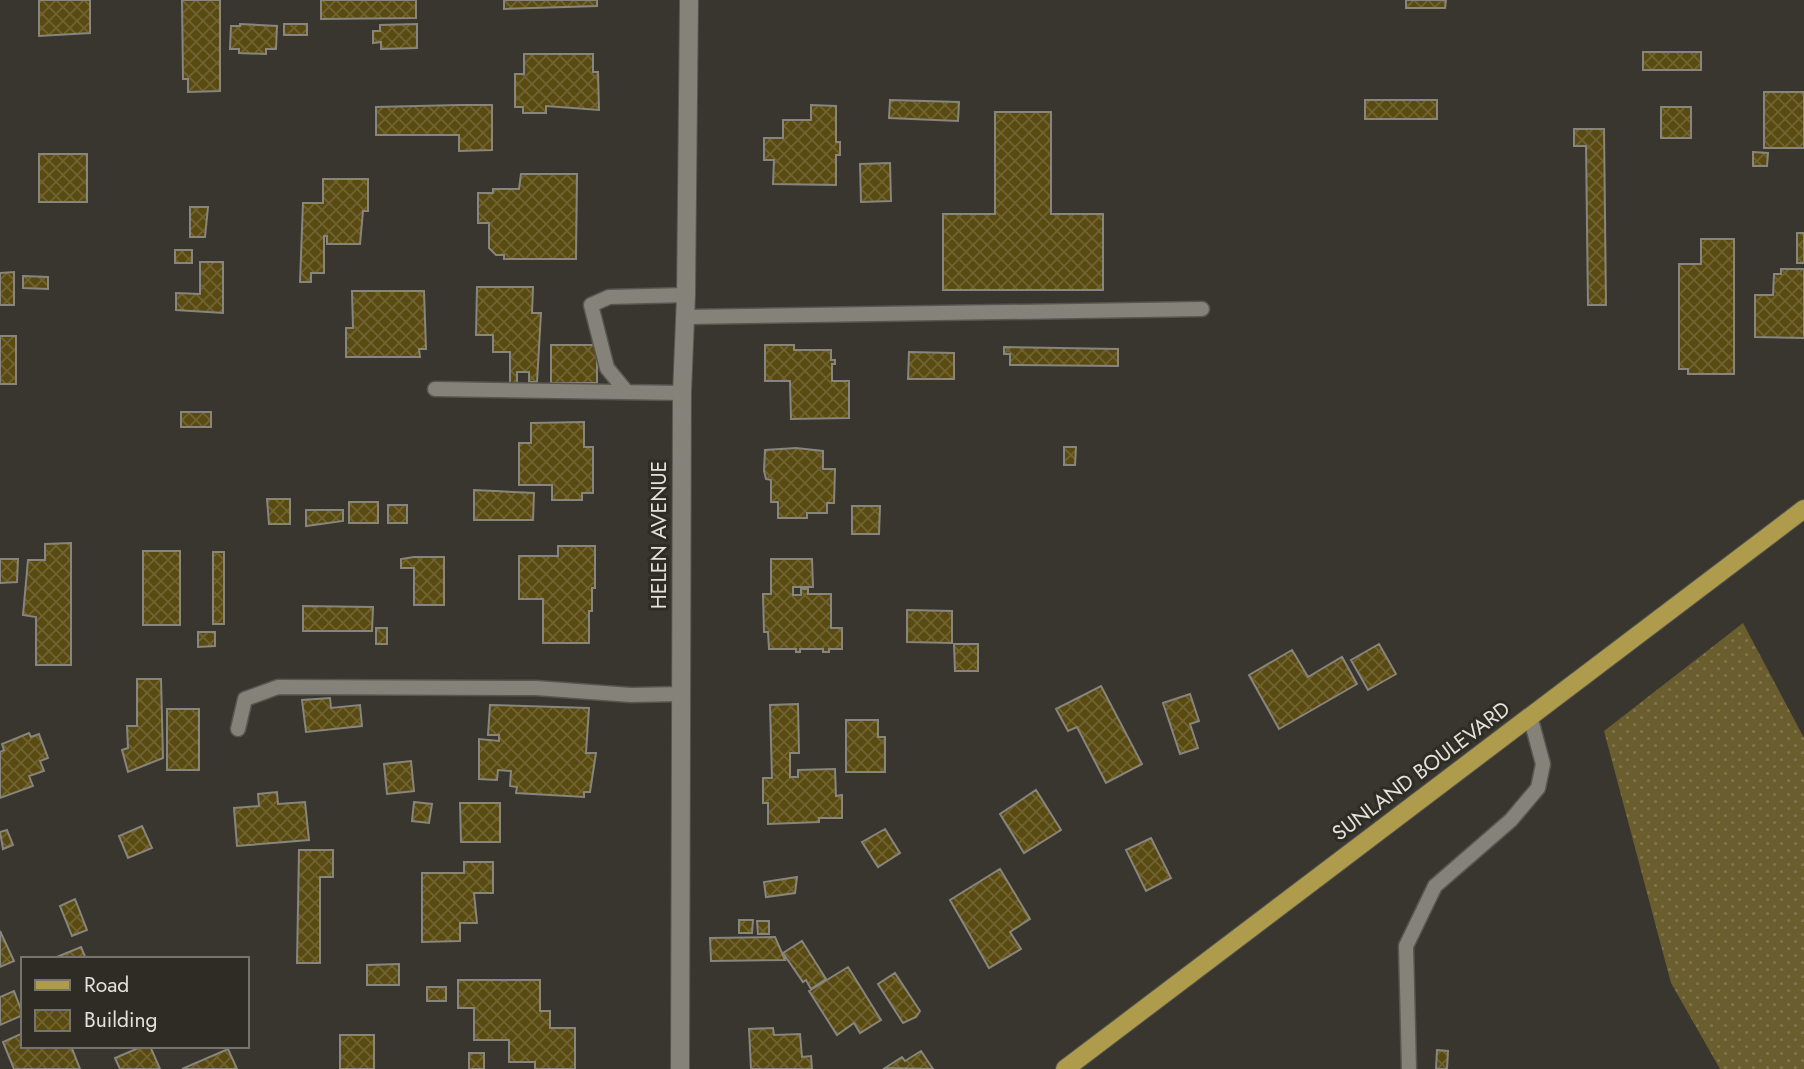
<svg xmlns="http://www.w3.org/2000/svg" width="1804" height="1069" font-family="Jost,sans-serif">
<defs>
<pattern id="grass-dots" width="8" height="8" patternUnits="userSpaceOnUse" patternTransform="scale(1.75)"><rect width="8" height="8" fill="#6a5d2e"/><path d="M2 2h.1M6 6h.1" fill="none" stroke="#7f744c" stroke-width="1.8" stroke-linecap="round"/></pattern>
<pattern id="building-cross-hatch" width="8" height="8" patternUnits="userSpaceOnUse" patternTransform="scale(1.75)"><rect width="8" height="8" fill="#594a11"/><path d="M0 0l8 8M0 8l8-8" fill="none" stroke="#716433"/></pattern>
</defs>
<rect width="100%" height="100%" fill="#38362f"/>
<!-- grass -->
<path fill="url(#grass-dots)" d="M1743,623L1804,738V1069H1720L1671,983L1604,731Z"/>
<!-- building -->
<path fill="url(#building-cross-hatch)" stroke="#87857c" stroke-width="2" d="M39,0H90V33L39,36Z
M182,0H220V91L188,92V79H183Z
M321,0H416V18L321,19Z
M504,0H597V6L504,9Z
M1406,0H1446L1445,8H1406Z
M240,24L277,26L276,49H266V54L239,53V49H230L231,26H240Z
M284,24H307V35H284Z
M417,24V48L381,49V42L373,43V31H380V25Z
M1643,52H1701V70H1643Z
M524,54H593V72H598L599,110L546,106V113H523V107H515V74H524Z
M1764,92H1804V148H1764Z
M890,100L959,102L958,121L889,118Z
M1365,100H1437V119H1365Z
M459,105H492V150L459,151V135H376V107Z
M811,105L836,106V142H840V155H836V185L773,184L774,160H764V138H783V120H811Z
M1661,107H1691V138H1661Z
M995,112H1051V214H1103V290H943V214H995Z
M1574,129H1604L1606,305H1588L1586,146H1574Z
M1753,152L1768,153L1767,166H1753Z
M39,154H87V202H39Z
M890,163L891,201L861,202L860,164Z
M521,174H577L576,259H504V255H496L489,248V223H478V193H493V189H519Z
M323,179H368V211H363L360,244H327V236H324V273H311V282H300L303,203H323Z
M190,207H208L205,237H190Z
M1797,233H1804V263H1797Z
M1701,239H1734V374H1688V369H1679V264H1701Z
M175,250H192V263H175Z
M200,262H223V313L176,310V293L200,294Z
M1781,269H1804V338L1755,337V295H1773L1774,274H1781Z
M14,272V305H0V273Z
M23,276L48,277V289L23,288Z
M477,287H533L532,313H541L537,382H529V372H517V383H510V352H493V335H476Z
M352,291H424L426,349H419L420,357H346V328H353Z
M0,336H16V384H0Z
M551,345H597V383H551Z
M765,345H794V350H831V360H835V364H832V381H849V418L791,419L790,381H765Z
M1004,347L1118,349V366L1010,365V354H1004Z
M909,352L954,353V379H908Z
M181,412H211V427H181Z
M584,422V447H593V493H582V500H552V485H519V443H531V423Z
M1064,447H1076L1075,465H1064Z
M796,448L823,451V469H835L834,503H827V513H807V518H778V502H771V480L766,479L764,471L765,450Z
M474,490L534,493L533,520H474Z
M267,499H290V524H269Z
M349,502H378V523H349Z
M388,505H407V523H388Z
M852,506H880L879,534H852Z
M306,510H343V521L306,526Z
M71,543V665H36V617L23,615L28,560H45V544Z
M558,546H595V588H592V611H589V643H543V599H519V556H558Z
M143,551H180V625H143Z
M213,552H224V624H213Z
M414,557H444V605H414V568H401V559Z
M0,559H18L17,582L0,583Z
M771,559H812L813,587H793V595H801V589H808V594H831V628H842V649H829V652H823V649H800V652H796V649H769L768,632H764L763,594H771Z
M303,606L373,607L372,631H303Z
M907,610L952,611V643L907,642Z
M376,628H387V644H376Z
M198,632H215V646L198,647Z
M954,644H978V671H955Z
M1379,644L1396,674L1368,690L1351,660Z
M1292,650L1308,677L1342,657L1357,684L1279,729L1249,675Z
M137,679H161L163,758L128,772L122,750L128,748L127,726H137Z
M1101,686L1142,764L1106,783L1077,727L1068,731L1056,709Z
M1190,694L1199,721L1190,724L1198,748L1180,754L1163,703Z
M330,698L331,708L360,705L362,726L306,732L302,700Z
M798,704L799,753H790V777H798V770L835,769L836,796L842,795V818H819V822L768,824V803H763V778H772L770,705Z
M490,705L589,708L586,753H596L590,792H584V797L516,793L517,787L510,786L511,771L498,770L497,780L479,779V739L499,741V735H488Z
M167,709H199V770H167Z
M846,720H878V737H885V772H846Z
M29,733L31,737L39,734L48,758L40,761L44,771L29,776L33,786L0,798V752L4,750L2,744Z
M411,761L414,791L387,794L384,764Z
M1036,790L1061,830L1024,853L1000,814Z
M277,792L278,804L305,802L309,840L237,846L234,808L259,806L258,794Z
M414,802L432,804L429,823L412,821Z
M460,803H500V842H461Z
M142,826L152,848L128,858L119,836Z
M885,829L900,853L878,867L862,842Z
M7,830L13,845L3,849L0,832Z
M1151,838L1171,878L1146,891L1126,850Z
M299,850H333V877H320V963H297Z
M464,862H493V893H474L477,923H460V941L422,942V873H464Z
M1000,869L1030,919L1010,932L1021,949L989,968L950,900Z
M797,877L795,893L766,897L764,882Z
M75,899L87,930L72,936L60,906Z
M739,920H753L752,933H739Z
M757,921H769V934H758Z
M0,931L14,961L0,967Z
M775,937L785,960L711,961L710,938Z
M802,941L826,979L811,989L806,980L803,982L783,953Z
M81,947L86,959H52Z
M399,964V985H367V965Z
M848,967L881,1020L860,1033L854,1023L837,1035L809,991Z
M895,973L920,1011L916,1017L903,1023L878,984Z
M458,980H540V1011H550V1028H575V1069H535V1062H509V1040H474V1008H458Z
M427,987H446V1001H427Z
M14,991L23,1015L0,1025V997Z
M773,1028L774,1035L800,1034L802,1057L811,1056L812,1069H751L749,1029Z
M23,1033V1046H71L80,1069H14L3,1042Z
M340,1035H374V1069H340Z
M143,1046H150L160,1069H120L115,1058Z
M228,1049L237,1069H182Z
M1437,1050L1448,1051L1447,1069H1436Z
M921,1051L933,1069L885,1068L902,1057L905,1061Z
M469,1053H484V1069H469Z"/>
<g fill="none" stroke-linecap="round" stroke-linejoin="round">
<defs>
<path id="service" d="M686,317L1202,309
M435,389L682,393
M625,390L607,368L591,305L609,297L686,295
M238,729L245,699L278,687L536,688L631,695L682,694
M1409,1069L1406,946L1435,886L1511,820L1538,788L1543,764L1530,716"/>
<path id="minor" d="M680,1069L682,393L686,295L689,0"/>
<path id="primary" d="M1065,1069L1804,509"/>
</defs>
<!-- service casing -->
<use href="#service" stroke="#56554e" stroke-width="17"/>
<!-- minor casing -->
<use href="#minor" stroke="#56554e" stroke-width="20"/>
<!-- primary casing -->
<use href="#primary" stroke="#56554e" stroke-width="20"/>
<!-- service -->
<use href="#service" stroke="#848279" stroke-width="14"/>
<!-- minor -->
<use href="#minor" stroke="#848279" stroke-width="18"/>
<!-- primary -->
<use href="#primary" stroke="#ae9b4b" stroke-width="18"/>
</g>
<g text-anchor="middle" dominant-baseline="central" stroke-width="6" stroke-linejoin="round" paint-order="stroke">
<!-- street labels -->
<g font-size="21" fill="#e2e1dc" stroke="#2e2c25">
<text transform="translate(659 535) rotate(-90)">HELEN AVENUE</text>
<text transform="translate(1421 771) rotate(-37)">SUNLAND BOULEVARD</text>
</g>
</g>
<!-- legend -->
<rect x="21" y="957" width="228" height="91" fill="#2e2c25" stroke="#76746e" stroke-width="2"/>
<rect x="35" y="980" width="35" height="10" fill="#ae9b4b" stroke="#76746e" stroke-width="2"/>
<text x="84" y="992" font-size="21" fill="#e2e1dc">Road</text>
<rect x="35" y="1010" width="35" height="21" fill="url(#building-cross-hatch)" stroke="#76746e" stroke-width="2"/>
<text x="84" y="1027" font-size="21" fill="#e2e1dc">Building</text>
</svg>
